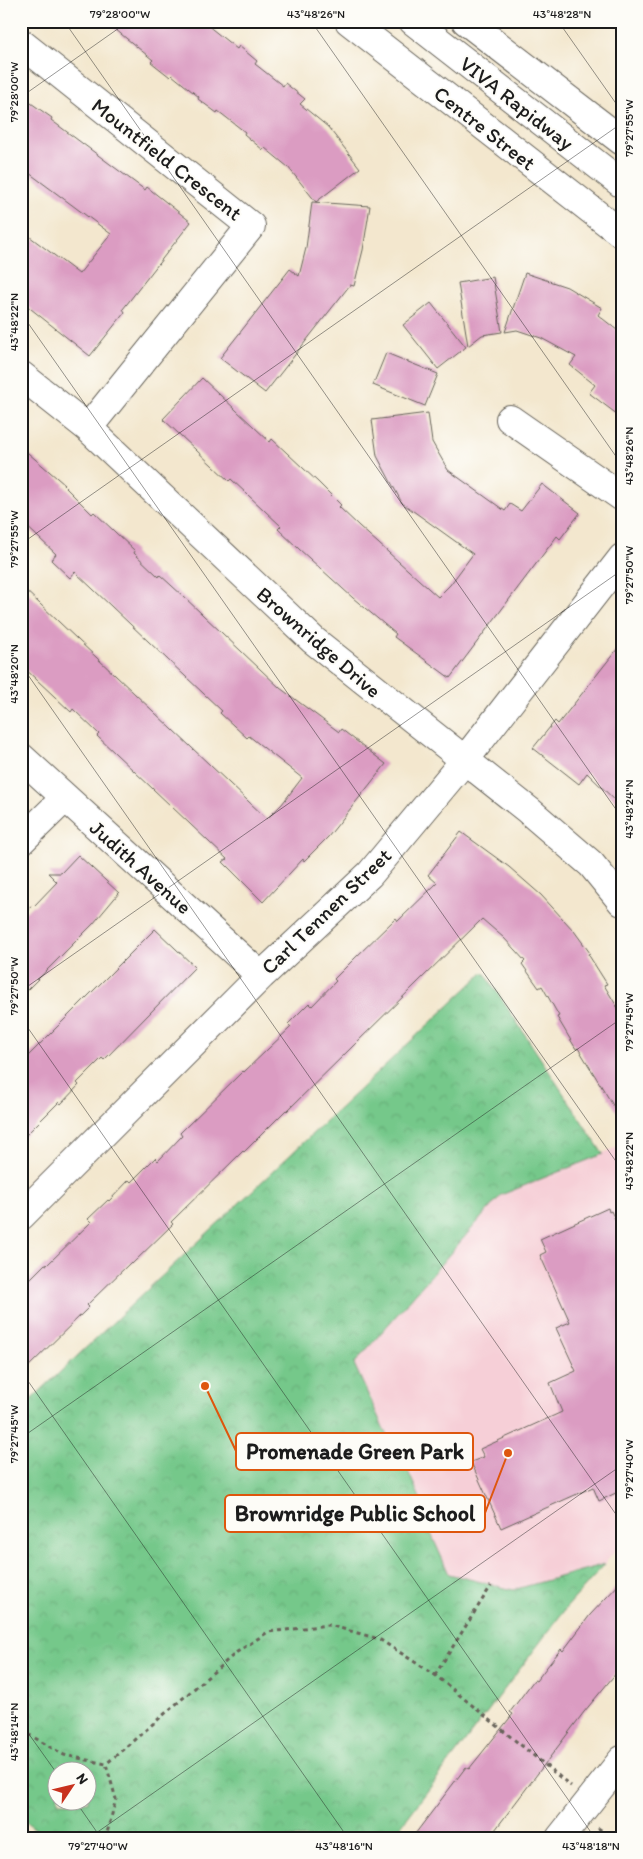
<svg xmlns="http://www.w3.org/2000/svg" width="643" height="1859" font-family="Itim,sans-serif">
<defs>
<pattern id="park-crowns" width="20" height="18" patternUnits="userSpaceOnUse" patternTransform="scale(1.25)"><rect width="20" height="18" fill="#75c88a"/><path d="M2 6a3 3 0 1 1 6 0M12 15a3 3 0 1 1 6 0" fill="none" stroke="#65ab76"/></pattern>
</defs>
<rect width="100%" height="100%" fill="#fdfcf7"/>
<filter id="ink" filterUnits="userSpaceOnUse"><feTurbulence type="fractalNoise" baseFrequency=".02" numOctaves="2"/><feDisplacementMap in="SourceGraphic" scale="10" xChannelSelector="R" yChannelSelector="G"/><feConvolveMatrix kernelMatrix="1 2 1 2 8 2 1 2 1" color-interpolation-filters="sRGB"/></filter>
<filter id="wash" filterUnits="userSpaceOnUse"><feTurbulence type="fractalNoise" baseFrequency=".0096" numOctaves="4" result="noise"/><feDisplacementMap in="SourceGraphic" scale="20" xChannelSelector="R" yChannelSelector="G"/><feGaussianBlur stdDeviation="1.12" result="paint"/><feColorMatrix in="noise" values="0 0 0 0 0 0 0 0 0 0 0 0 0 0 0 0 0 1.4 0 .05"/><feComposite in="paint" operator="in"/></filter>
<g filter="url(#wash)">
<rect width="100%" height="100%" fill="#f3e7ce"/>
<!-- built -->
<path fill="#f6cfd7" d="M622,1145V1541L605,1564L513,1590L449,1574L354,1364L501,1195Z"/>
<!-- park -->
<path fill="url(#park-crowns)" stroke="#487253" fill-rule="evenodd" d="M484,972L603,1154L501,1195L354,1364L403,1471L407,1469L425,1509L421,1511L449,1574L513,1590L605,1564L566,1608L392,1838H47L21,1818V1409ZM58,1772H88V1802H58Z"/>
<g id="blocks">
<!-- building -->
<path fill="#db9cc2" d="M105,21H202L237,49L239,46L257,61L255,64L283,86L285,83L305,99L300,104L328,127L360,168L316,202L288,167L265,148L263,150L244,134L245,132L218,111L217,113L198,99L199,97L172,75L170,77L151,62L153,60Z
M21,96L52,118L51,120L110,164L145,190L147,187L191,222L123,309L125,312L90,356L21,301V230L79,274L111,234L21,167Z
M312,202L370,206L363,250L354,286L350,285L265,393L220,358L290,269L299,276L306,248Z
M525,273L567,287L602,308L598,315L622,334V418L589,393L595,385L570,365L576,357L541,338L517,330L505,332Z
M493,277L502,332L482,335L468,346L458,283Z
M431,303L466,347L438,369L403,325Z
M386,353L438,374L425,406L373,385Z
M202,378L270,442L272,439L318,482L341,505L339,507L359,526L438,597L450,585L473,554L402,503L377,456L372,420L428,413L432,442L448,470L505,511L510,504L521,511L542,484L580,513L560,539L557,536L450,678L394,637L396,634L353,598L299,549L278,529L281,526L231,479L229,481L163,419Z
M21,447L64,484L63,485L92,514L94,512L135,551L134,553L159,577L160,575L183,596L280,688L339,732L341,729L386,764L328,837L304,861L303,859L263,902L223,862L227,859L97,736L99,734L73,709L71,712L21,665V586L267,819L282,804L302,778L249,736L247,738L220,713L222,711L75,572L70,578L51,560L56,554L21,521Z
M622,643V807L587,773L579,784L533,748L555,721L558,724Z
M461,832L509,867L541,895L574,931L590,953L588,954L607,984L604,985L622,1015V1120L578,1048L576,1049L557,1017L559,1016L542,986L539,988L522,964L525,961L504,938L482,919L287,1111L286,1110L244,1152L243,1151L171,1222L173,1224L132,1264L131,1262L87,1305L89,1307L21,1374V1288L45,1264L47,1265L91,1222L88,1219L108,1200L109,1201L129,1180L131,1182L155,1158L158,1161L182,1136L180,1133L243,1071L244,1072L291,1027L288,1024L309,1003L312,1006L336,981L334,979L353,960L396,918L398,921L437,883L428,875Z
M78,855L119,893L93,924L21,996V916L33,905L34,906L57,882L48,873H61Z
M155,929L195,967L104,1060L102,1058L77,1083L79,1085L61,1104L59,1102L21,1140V1063Z
M608,1208L609,1212L611,1211L622,1234V1490L599,1501L593,1487L501,1528L471,1462L484,1457L480,1449L562,1412L550,1383L576,1371L556,1328L570,1322L540,1255L546,1252L540,1239Z
M622,1581V1666L584,1712L489,1838H412L466,1767L469,1769L513,1714L510,1712L534,1680L536,1681L561,1649L563,1651L590,1615Z"/>
</g>
</g>
<g filter="url(#ink)">
<use href="#blocks" fill-opacity="0" stroke="#67635a" stroke-width="1"/>
<g fill="none" stroke-linecap="round" stroke-linejoin="round">
<defs>
<path id="minor" d="M413,21L622,184
M21,43L251,226L88,428
M21,375L88,428L313,640L528,810L591,864L622,902
M510,419L622,497
M21,757L261,976
M21,841L65,798
M21,1216L261,976L370,874L464,761L622,558
M560,1838L622,1760"/>
<path id="major" d="M349,21L622,234
M466,21L622,141"/>
</defs>
<!-- minor casing -->
<use href="#minor" stroke="#67635a" stroke-width="30"/>
<!-- major casing -->
<use href="#major" stroke="#67635a" stroke-width="30"/>
<!-- path -->
<path stroke="#67635a" stroke-width="3" stroke-dasharray="4 4" stroke-linecap="butt" d="M435,1675L491,1586
M21,1730L64,1755L106,1764L237,1652L268,1632L329,1625L379,1639L435,1675L571,1786
M598,1828L612,1838
M103,1838L107,1833L116,1799L106,1764"/>
<!-- minor -->
<use href="#minor" stroke="#fff" stroke-width="28"/>
<!-- major -->
<use href="#major" stroke="#fff" stroke-width="28"/>
</g>
</g>
<!-- ticks -->
<path fill="none" stroke="#1c1c1c" stroke-width="1" stroke-opacity="0.45" d="M64,21L622,818M311,21L622,465M558,21L622,112M21,97L129,21M21,313L622,1170M21,544L622,123M21,665L622,1523M21,991L622,570M21,1018L595,1838M21,1371L348,1838M21,1438L622,1018M21,1723L58,1775M76,1802L101,1838M89,1838L622,1465"/>
<g text-anchor="middle" dominant-baseline="central" stroke-width="4" stroke-linejoin="round" paint-order="stroke">
<!-- street labels -->
<g font-size="21" fill="#1c1c1c" stroke="#fdfcf7">
<text transform="translate(517 103) rotate(38)">VIVA Rapidway</text>
<text transform="translate(485 128) rotate(38)">Centre Street</text>
<text transform="translate(167 159) rotate(38)">Mountfield Crescent</text>
<text transform="translate(319 642) rotate(41)">Brownridge Drive</text>
<text transform="translate(141 867) rotate(42)">Judith Avenue</text>
<text transform="translate(326 911) rotate(-44)">Carl Tennen Street</text>
</g>
</g>
<!-- callouts -->
<path fill="none" stroke="#de560d" stroke-width="2" d="M205 1386L236 1451M508 1453L485 1513"/>
<g fill="#de560d" stroke="#fdfcf7" stroke-width="2">
<circle cx="205" cy="1386" r="5"/>
<circle cx="508" cy="1453" r="5"/>
</g>
<g fill="#fdfcf7" stroke="#de560d" stroke-width="2">
<rect x="236" y="1433" width="237" height="37" rx="5"/>
<rect x="225" y="1495" width="260" height="37" rx="5"/>
</g>
<g font-size="22" text-anchor="middle" font-weight="bold" fill="#1c1c1c">
<text x="355" y="1459">Promenade Green Park</text>
<text x="355" y="1521">Brownridge Public School</text>
</g>
<!-- margin -->
<rect width="643" height="1859" fill="none" stroke="#fdfcf7" stroke-width="55"/>
<!-- north arrow -->
<g transform="translate(72 1786) rotate(55)"><circle r="24" fill="#fdfcf7" stroke="#a3a29f"/>
<path d="M0-4L9 19L0 12L-9 19Z" fill="#c8321e"/>
<text y="-8" font-size="14" font-weight="bold" text-anchor="middle" fill="#1c1c1c">N</text>
</g>
<rect x="28" y="28" width="588" height="1804" fill="none" stroke="#1c1c1c" stroke-width="2"/>
<g font-size="12" text-anchor="middle" fill="#1c1c1c">
<text x="120" y="18">79°28'00"W</text>
<text x="316" y="18">43°48'26"N</text>
<text x="562" y="18">43°48'28"N</text>
<text transform="translate(14 92) rotate(-90)" y="4">79°28'00"W</text>
<text transform="translate(629 128) rotate(-90)" y="4">79°27'55"W</text>
<text transform="translate(14 322) rotate(-90)" y="4">43°48'22"N</text>
<text transform="translate(629 456) rotate(-90)" y="4">43°48'26"N</text>
<text transform="translate(14 539) rotate(-90)" y="4">79°27'55"W</text>
<text transform="translate(629 575) rotate(-90)" y="4">79°27'50"W</text>
<text transform="translate(14 674) rotate(-90)" y="4">43°48'20"N</text>
<text transform="translate(629 809) rotate(-90)" y="4">43°48'24"N</text>
<text transform="translate(14 986) rotate(-90)" y="4">79°27'50"W</text>
<text transform="translate(629 1022) rotate(-90)" y="4">79°27'45"W</text>
<text transform="translate(629 1161) rotate(-90)" y="4">43°48'22"N</text>
<text transform="translate(14 1434) rotate(-90)" y="4">79°27'45"W</text>
<text transform="translate(629 1469) rotate(-90)" y="4">79°27'40"W</text>
<text transform="translate(14 1732) rotate(-90)" y="4">43°48'14"N</text>
<text x="98" y="1850">79°27'40"W</text>
<text x="344" y="1850">43°48'16"N</text>
<text x="591" y="1850">43°48'18"N</text>
</g>
</svg>
